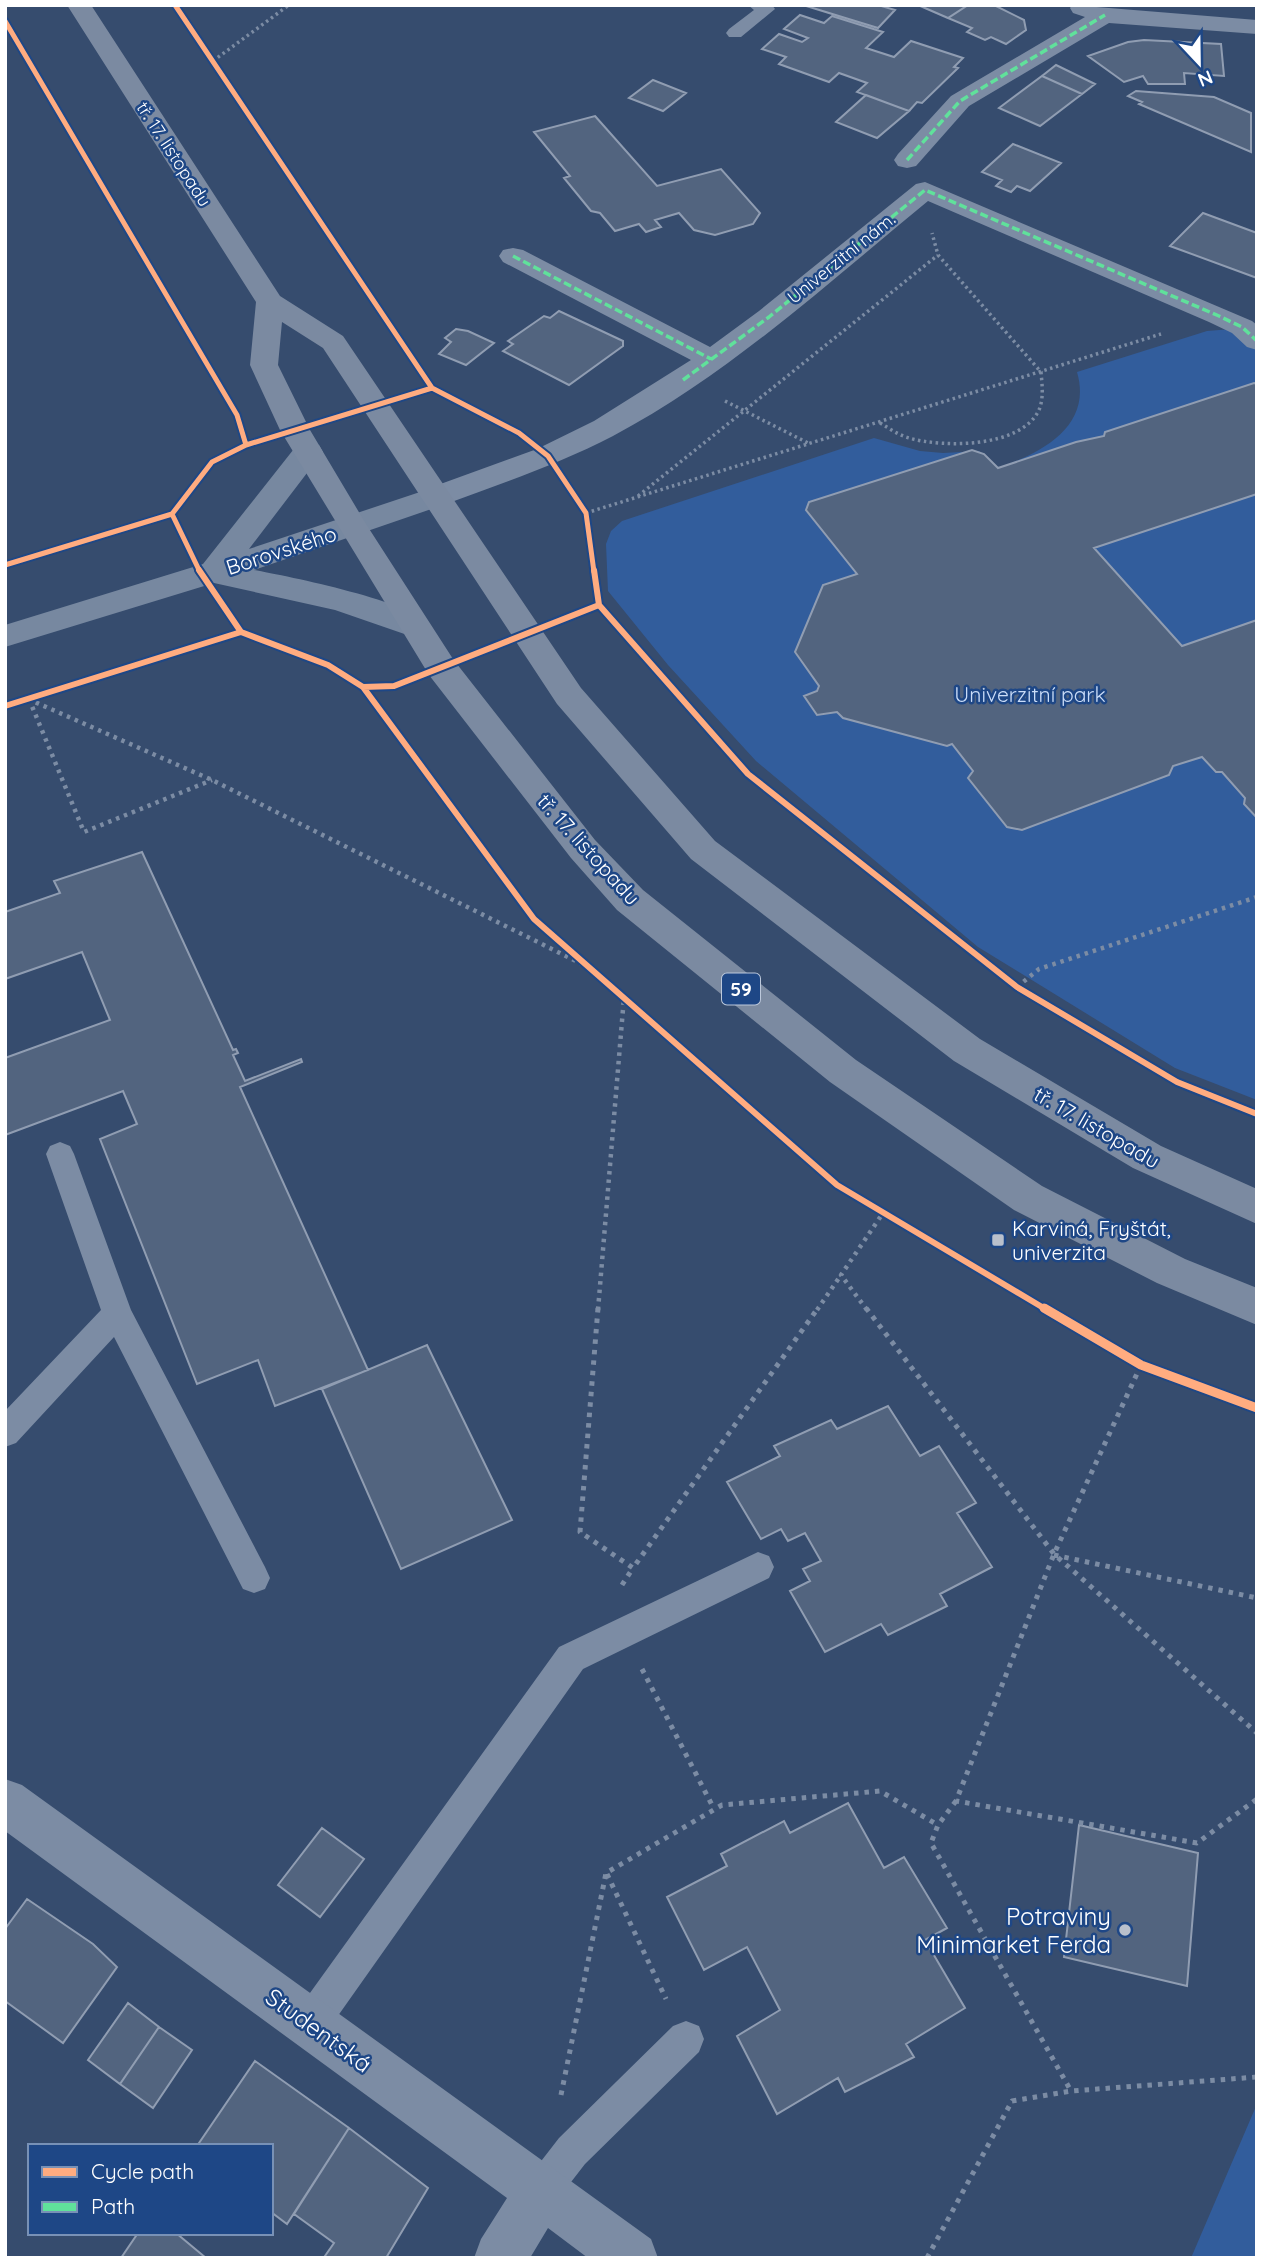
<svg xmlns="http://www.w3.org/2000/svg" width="1262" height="2263" font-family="Quicksand,sans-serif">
<rect width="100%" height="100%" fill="#364c6e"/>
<!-- green -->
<path fill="#325d9c" d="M1257,327V1100L1175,1068L978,947L756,761L668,665L608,591L606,544L611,531L622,521L874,438L920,451L943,453L979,451L998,468C1041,453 1093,427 1077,372L1207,331Z
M1257,2104V2258H1191Z"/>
<!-- building -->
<path fill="#52647f" stroke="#909db2" stroke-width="2" d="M803,5H878L895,10L878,28Z
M918,5H968L948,18Z
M968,5H994L1024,20L1026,30L1006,44L991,37L985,40L967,32L972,28L948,18Z
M800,15L824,23L832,16L883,32L866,48L894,57L911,41L963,58L954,67L958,68L922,103L917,102L909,111L857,92L867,83L839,73L829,82L779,64L786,57L762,49L779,34L802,42L808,38L784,29Z
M1144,40L1221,44L1224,76L1184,73L1185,84H1148L1143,76L1124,82L1088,56L1128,42Z
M1056,65L1095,84L1082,94L1042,76Z
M1042,76L1082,94L1040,126L999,108Z
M653,80L686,93L663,111L629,98Z
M1136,91L1214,97L1251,113V152L1139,104L1142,102L1128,96Z
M866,95L909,111L877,138L836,122Z
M595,116L657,186L721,169L760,213L753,224L715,235L694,230L679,213L655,220L661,227L646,232L639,224L615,231L600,213L591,211L564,178L570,176L534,132Z
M1013,144L1061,163L1030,191L1017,186L1011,192L996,186L1002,180L982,172Z
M1203,213L1257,233V278L1170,246Z
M559,311L623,341V346L569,385L503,351L513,344L508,341L544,316L550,318Z
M456,329L468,331L494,343L466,365L439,354L451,342L445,338Z
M1254,383L1257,384V494L1094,548L1182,646L1257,620V818L1244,804L1245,798L1222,772H1216L1202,757L1173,766L1169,775L1022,830L1007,827L968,778L973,771L952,744L947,746L843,718L837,712L817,715L804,696L817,691L819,686L795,652L823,585L857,574L806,510L809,502L972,450L984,454L998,468L1076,442L1104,436L1105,432Z
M142,852L233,1050L236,1049L238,1053L233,1055L245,1081L301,1059L302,1062L240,1087L368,1370L275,1406L258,1360L197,1384L100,1139L137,1124L123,1091L5,1135V1058L110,1020L82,952L5,979V912L60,893L54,881Z
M427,1345L512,1520L401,1569L322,1389Z
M888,1406L920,1456L939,1446L976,1503L957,1513L992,1567L940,1594L947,1606L888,1635L881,1624L825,1652L790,1591L810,1581L803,1569L821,1561L805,1533L788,1541L781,1529L761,1539L727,1482L780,1456L774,1446L831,1420L837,1429Z
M848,1803L884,1868L904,1857L947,1928L925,1940L965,2008L906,2044L914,2057L845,2092L838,2078L777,2114L737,2036L780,2010L747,1947L704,1970L667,1897L727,1866L721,1854L784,1821L790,1833Z
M1079,1825L1198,1853L1187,1986L1064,1957Z
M322,1828L364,1859L320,1917L278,1885Z
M27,1899L93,1944L117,1967L63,2043L5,2001V1929Z
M128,2003L159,2027L120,2084L88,2060Z
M159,2027L192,2050L153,2108L120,2084Z
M255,2061L349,2128L287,2224L271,2212V2146H197Z
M349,2128L428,2188L386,2258H328L325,2256L334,2243L294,2214Z
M138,2233H176L206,2258H121Z"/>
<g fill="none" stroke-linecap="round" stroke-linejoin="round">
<!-- path-far2 -->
<path stroke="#7c8ca4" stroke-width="3.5" stroke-dasharray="2.5 3.5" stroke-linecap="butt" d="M213,61L289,5
M725,401L810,444
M880,423C889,428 898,435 909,438C943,448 1021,448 1039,410C1044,398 1042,384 1041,372L938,255L932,233
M638,496L938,255
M586,513L1161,334"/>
<!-- path-far1 -->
<path stroke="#7c8ca4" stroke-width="4.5" stroke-dasharray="3.5 5" stroke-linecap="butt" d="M28,699L212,780L592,969
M29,699L84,832L212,780
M1017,987L1039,969L1257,897
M598,1310L624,997
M817,1310L841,1275
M867,1310L841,1275L883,1213"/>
<!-- path -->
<path stroke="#7c8ca4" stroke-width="5" stroke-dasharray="4.5 6" stroke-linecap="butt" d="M598,1308L580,1532L633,1568L818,1308
M866,1308L1054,1554L1257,1733
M1141,1365L1054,1554L956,1801L1197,1843L1257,1799
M1054,1555L1257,1598
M622,1585L633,1568
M642,1669L714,1809
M956,1801L938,1825L931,1843L1071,2091
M607,1874L666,1999
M561,2095L606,1873L722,1805L880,1791L938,1825
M927,2258L1012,2101L1071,2091L1257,2077"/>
<!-- lane -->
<path fill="#7c8ca4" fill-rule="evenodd" d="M748,5H772L775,9L741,37H729L726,33L729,29L754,10Z
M60,1142L70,1146L74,1154L131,1310L265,1567L270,1578L265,1589L254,1593L243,1589L114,1337L16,1443L5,1447V1411L101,1310L46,1154L50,1146Z
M758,1552L769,1556L774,1567L769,1578L583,1669L323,2037L310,2042L297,2037L292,2024L297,2011L559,1647Z
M686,2021L699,2026L704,2039L699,2052L585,2164L554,2204L541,2210L528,2204L522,2191L528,2178L559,2138L673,2026Z"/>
<!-- street -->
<path fill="#7c8ca4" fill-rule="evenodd" d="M1072,5L1257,20V34L1109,23L969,106L916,166L907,168L898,166L894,160L898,154L951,96L1085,17L1073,13L1070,8Z
M925,182L1252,321L1257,325V350L1247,347L1232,333L1209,322L928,201C828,283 728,375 613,436C559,464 503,483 446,504L435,507L424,504L420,497L424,490L537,449L594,421L691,360L503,262L499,256L503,250L513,248L523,250L710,347L759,311L916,184Z
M5,1779L22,1785L651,2239L658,2258H588L548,2228L530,2258H474L481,2239L507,2198L5,1831Z"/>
<!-- secondary -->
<path fill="#7788a0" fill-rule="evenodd" d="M308,442L319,445L323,452L249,549L435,487L446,490L450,497L446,504L254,570C287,576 417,602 432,627L427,635L416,638L335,610L214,583L5,647V625L203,564L297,445Z"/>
<!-- primary -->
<path fill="#7b8aa1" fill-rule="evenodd" d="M67,5H91L280,296L343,336L581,688L715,841L980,1039L1161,1146L1257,1189V1224L1133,1168L954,1061L691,859L557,704L323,348L282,322L278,365L310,430L366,524L453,659L595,840L643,890L856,1060L1042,1186L1185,1259L1257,1288V1325L1157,1283L1014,1210L830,1082L617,910L571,858L429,675L280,430L250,365L256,302Z"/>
<!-- quiet -->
<path stroke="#60e19b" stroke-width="3.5" stroke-dasharray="8 3.5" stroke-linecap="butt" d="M907,160L960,101L1105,15
M513,256L711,359
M683,380L769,317L925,190L1219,316L1242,327L1257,341"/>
<defs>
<path id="cycleway-far2" d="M175,5L432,388
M5,21L237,415L246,445
M5,565L172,514
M200,572L172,514L212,462L246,445L432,388L519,433L548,456L586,513L594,572"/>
<path id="cycleway-far1" d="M199,570L241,632L328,665L363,687L394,686L599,605
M594,570L599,605
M599,605L748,774L1017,987L1177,1082L1257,1114
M363,687L534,919L837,1185L1047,1310
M5,706L241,632"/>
<path id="cycleway" d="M1044,1308L1141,1365L1257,1408"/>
</defs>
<!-- cycleway-far2 casing -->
<use href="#cycleway-far2" stroke="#1e4786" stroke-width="9"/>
<!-- cycleway-far1 casing -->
<use href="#cycleway-far1" stroke="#1e4786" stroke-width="10"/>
<!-- cycleway casing -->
<use href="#cycleway" stroke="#1e4786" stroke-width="13"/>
<!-- cycleway-far2 -->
<use href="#cycleway-far2" stroke="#ffac80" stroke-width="5"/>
<!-- cycleway-far1 -->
<use href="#cycleway-far1" stroke="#ffac80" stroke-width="6"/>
<!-- cycleway -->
<use href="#cycleway" stroke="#ffac80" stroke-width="9"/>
</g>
<!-- markers -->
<g fill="#b9c0cc" stroke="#1e4786" stroke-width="2.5">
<rect x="991" y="1233" width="14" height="14" rx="3.5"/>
<circle cx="1125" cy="1930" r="7"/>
</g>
<g text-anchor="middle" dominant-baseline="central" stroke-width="5" stroke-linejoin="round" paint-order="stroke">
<!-- far-street labels -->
<g font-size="18" fill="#fff" stroke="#1e4786">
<text transform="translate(174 154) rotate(57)">tř. 17. listopadu</text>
<text transform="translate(841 258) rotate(-39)">Univerzitní nám.</text>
</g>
<!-- shield labels -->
<rect fill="#1e4786" stroke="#bcc8db" stroke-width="2" x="722" y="973.5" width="38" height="31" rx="5"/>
<g font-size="19" font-weight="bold" fill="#fff">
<text x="741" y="989">59</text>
</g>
<!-- street labels -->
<g font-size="21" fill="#fff" stroke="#1e4786">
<text transform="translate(281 550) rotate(-18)">Borovského</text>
<text transform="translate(589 849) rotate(48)">tř. 17. listopadu</text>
<text transform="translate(1097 1127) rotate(30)">tř. 17. listopadu</text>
</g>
<!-- park labels -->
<g font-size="21" fill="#cbddf8" stroke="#1e4786">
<text x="1030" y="694">Univerzitní park</text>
</g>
<!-- poi labels -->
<g font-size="21" fill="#fff" stroke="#1e4786" text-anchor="start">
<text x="1012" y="1228">Karviná, Fryštát,<tspan x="1012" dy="24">univerzita</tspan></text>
</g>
<!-- near-poi labels -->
<g font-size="24" fill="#fff" stroke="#1e4786" text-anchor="end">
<text x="1111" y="1916">Potraviny<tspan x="1111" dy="28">Minimarket Ferda</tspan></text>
</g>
<!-- near-street labels -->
<g font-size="24" fill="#fff" stroke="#1e4786">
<text transform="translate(319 2030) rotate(36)">Studentská</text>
</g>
</g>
<!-- border -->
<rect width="1262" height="2263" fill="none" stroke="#ffffff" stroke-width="14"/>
<!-- legend -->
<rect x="28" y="2144" width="245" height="91" fill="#1e4786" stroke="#7891b6" stroke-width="2"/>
<rect x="42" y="2167" width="35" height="10" fill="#ffac80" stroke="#7891b6" stroke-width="2"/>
<text x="91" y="2179" font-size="21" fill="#ffffff">Cycle path</text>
<rect x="42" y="2202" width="35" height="10" fill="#60e19b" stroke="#7891b6" stroke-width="2"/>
<text x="91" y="2214" font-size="21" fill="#ffffff">Path</text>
<!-- north arrow -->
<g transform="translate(1199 63) rotate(158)" stroke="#1e4786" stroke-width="5" paint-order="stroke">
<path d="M0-5L12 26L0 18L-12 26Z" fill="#ffffff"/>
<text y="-10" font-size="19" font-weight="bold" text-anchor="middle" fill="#ffffff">N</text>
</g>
</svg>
